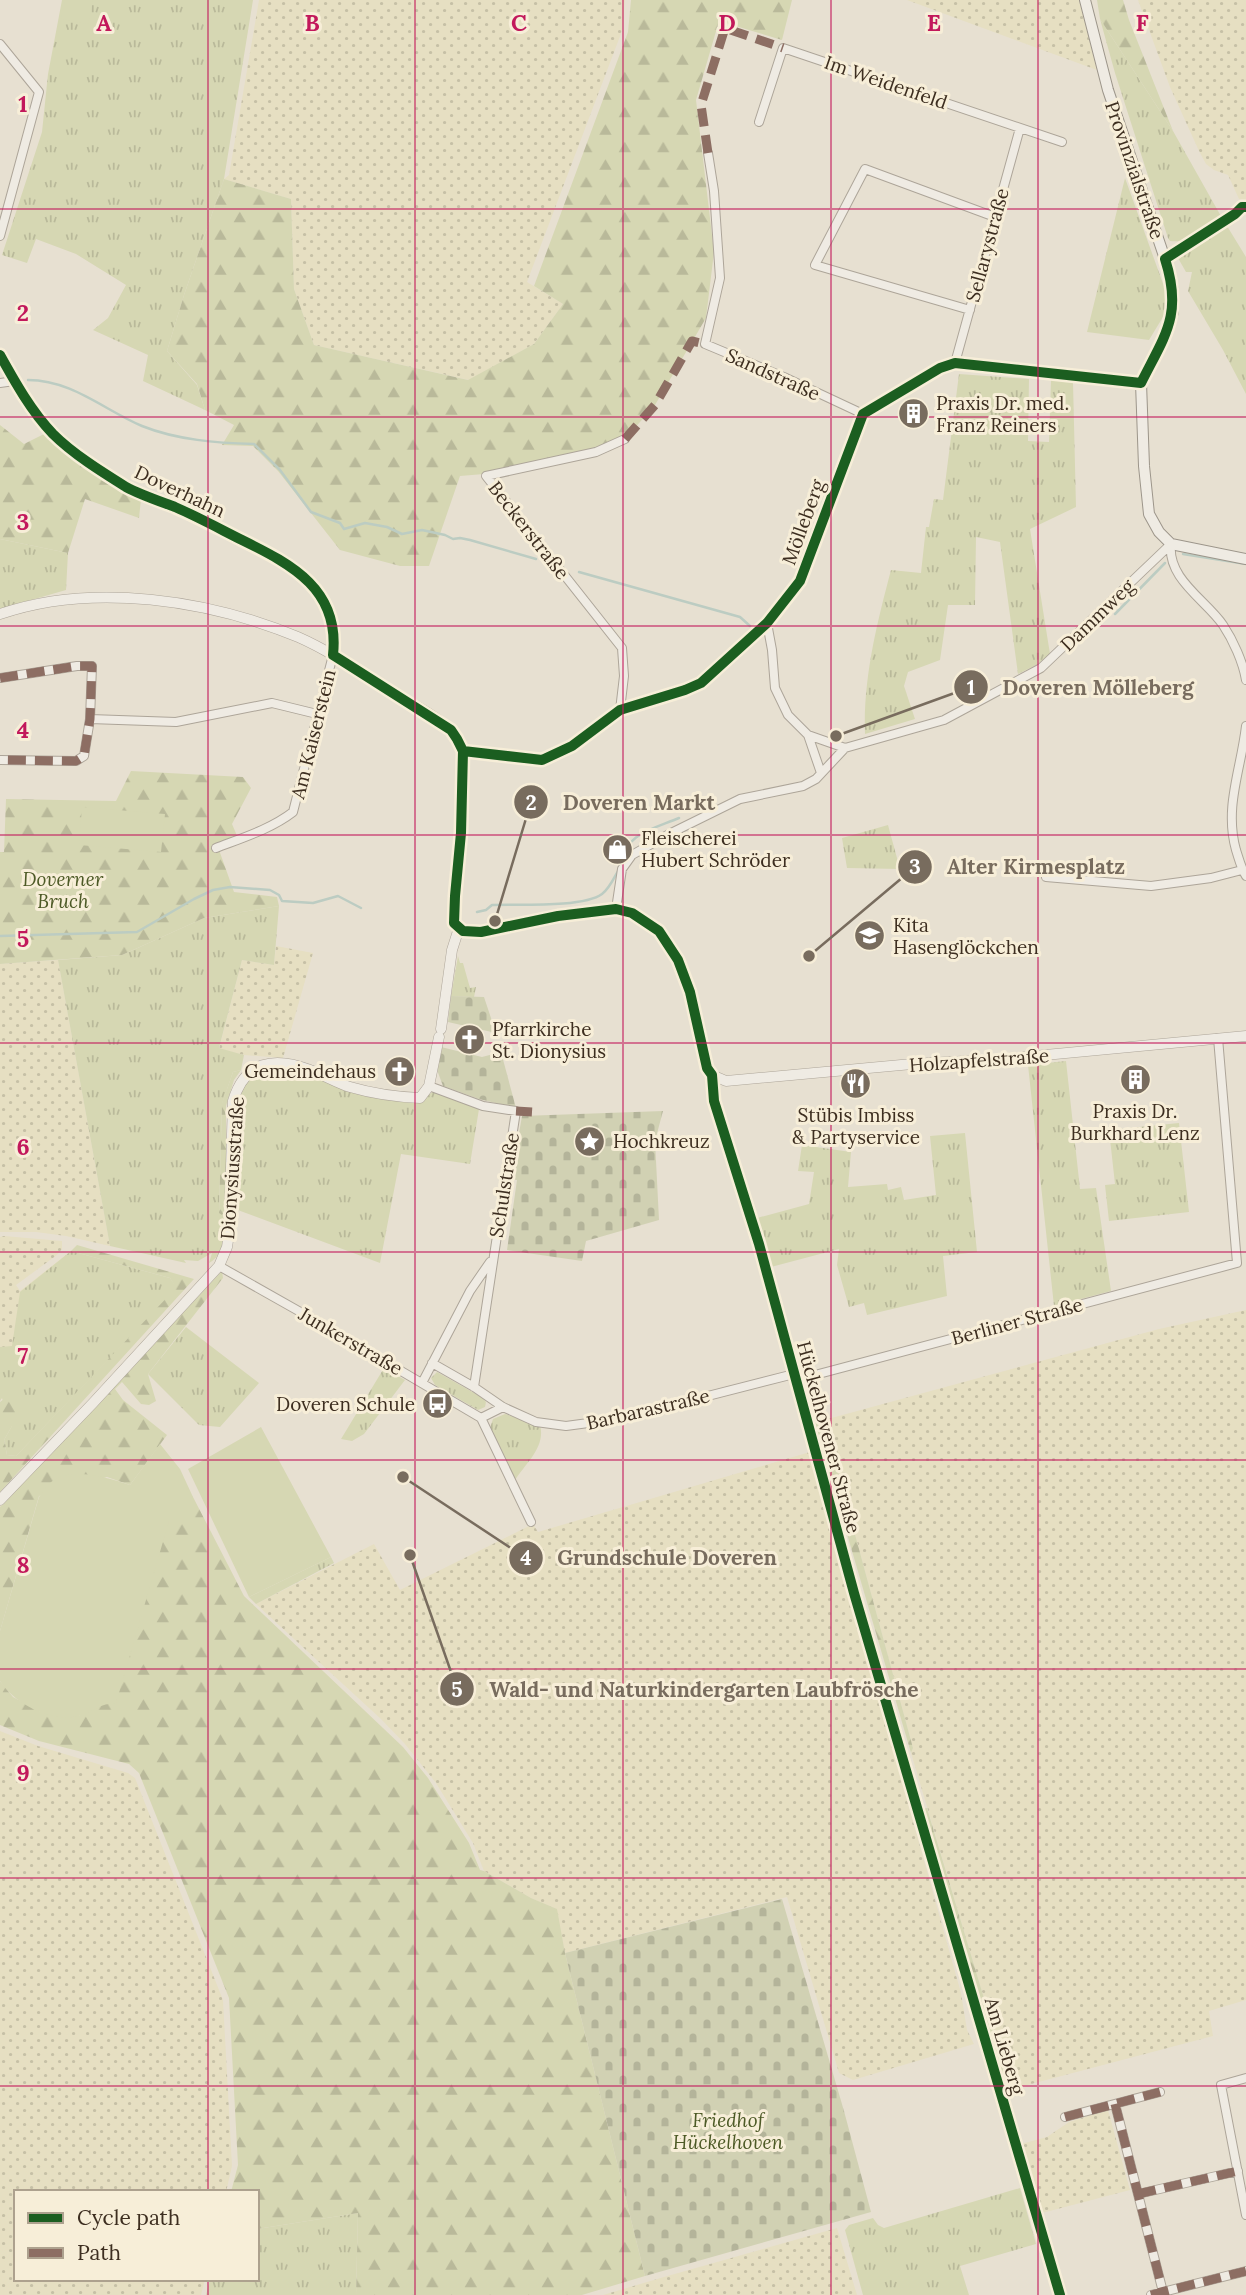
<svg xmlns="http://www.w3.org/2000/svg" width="1246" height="2295" font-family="Lora,serif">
<defs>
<pattern id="farmland-dots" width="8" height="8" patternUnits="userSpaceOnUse" patternTransform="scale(1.75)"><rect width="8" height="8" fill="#e6dfc2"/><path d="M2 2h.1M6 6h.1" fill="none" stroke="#c6c0a6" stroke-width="1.8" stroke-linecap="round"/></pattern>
<pattern id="grass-tufts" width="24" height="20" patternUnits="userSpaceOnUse" patternTransform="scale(1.75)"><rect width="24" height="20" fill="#d6d7b3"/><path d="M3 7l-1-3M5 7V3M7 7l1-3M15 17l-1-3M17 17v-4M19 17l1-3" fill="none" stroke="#b9b99a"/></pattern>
<pattern id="forest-firs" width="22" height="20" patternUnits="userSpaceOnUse" patternTransform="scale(1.75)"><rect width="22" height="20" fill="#d6d7b3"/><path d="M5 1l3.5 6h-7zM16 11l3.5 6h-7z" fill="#b9b99a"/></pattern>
<pattern id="cemetery-stones" width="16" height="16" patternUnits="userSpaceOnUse" patternTransform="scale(1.75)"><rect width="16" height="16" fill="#d1d1b3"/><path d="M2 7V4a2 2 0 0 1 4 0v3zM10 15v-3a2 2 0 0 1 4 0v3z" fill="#b4b49a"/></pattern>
</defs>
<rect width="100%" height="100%" fill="#e7e0d1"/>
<!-- farmland -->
<path fill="url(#farmland-dots)" d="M259,0H625L622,31L527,282L563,304L534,344L469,380L314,345L294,289L291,199L224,179L229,175Z
M907,0H1079L1097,70Z
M1138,0H1246V200L1239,199L1228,175L1214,170L1206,164L1199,151L1170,87Z
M276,946L313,953L283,1058L244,1055L219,1049L242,960L274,965Z
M58,960L110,1246L66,1236L36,1232H0V964Z
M4,1236L62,1241V1249L57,1255L16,1285L20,1291L71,1251L177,1288L16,1456L2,1398L0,1401V1237Z
M1246,1310V2000L1209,2011L1213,2036L1008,2090L992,2025L911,1753L913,1748L824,1420L1159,1329Z
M810,1452L961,1993L967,2030L974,2044L853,2080L839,2073L787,1897L565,1953L556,1909L531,1898L484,1871L473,1843L436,1783L405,1744L381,1719L256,1604L374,1544L400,1590L533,1524L538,1532Z
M0,1731L38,1746L128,1773L135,1778L223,2000L232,2166L226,2192H16V2279H205L201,2295H0Z
M1108,2110L1130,2190L1042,2213L1021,2144L1047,2137L1069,2122Z
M837,2228L857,2295H603L664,2277Z"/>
<!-- grass -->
<path fill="url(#grass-tufts)" d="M62,0H253L224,179L184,295L167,351L197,385L205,410L143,381L148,355L93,330L108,318L126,285L76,254L36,239L27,263L2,255L42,132L48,74Z
M1100,19L1173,131L1222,218C1206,228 1189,244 1170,241L1168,238L1115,73Z
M1125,178L1166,292V312L1149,340L1087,332Z
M1227,226L1246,257V394L1223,350L1188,291L1192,272H1186L1178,258Z
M959,374L1029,379L1028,441L1049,442L1051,380L1073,382L1076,507L1030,529L1050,654L1038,664L1018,674L1000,542L976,537L975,605H948L940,660L908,672L904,686L915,719L865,734C863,678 877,623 891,570L921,573L926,527H929L934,499L943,500Z
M0,539L68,553L66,590L0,609Z
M888,825L900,869L847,868L842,838Z
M279,906L274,965L242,960L219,1048L244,1055L241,1070L233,1072L222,1104L219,1212L226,1209C225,1227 228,1253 209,1263L212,1253L198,1261L184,1260L186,1263L110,1246L58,960L122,955L204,918Z
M458,956L460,963H463L470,988L476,987L474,997L451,996Z
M1066,1061L1080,1189L1096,1188L1111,1291L1054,1306L1028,1065Z
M276,1067L302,1072L343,1089L394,1101L421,1100L434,1091L479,1109L470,1164L401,1154L380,1263L235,1209L237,1099C246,1077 252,1072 276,1067Z
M1179,1123L1189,1212L1109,1221L1105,1185L1115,1184L1109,1130Z
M965,1133L977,1252L943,1256L947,1296L867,1315L864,1303L849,1307L837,1265L839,1249L771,1267L757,1218L809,1204L814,1172L798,1171L802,1145L851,1152L848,1187L887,1184L888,1190L901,1187L904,1200L936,1195L930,1136Z
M71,1251L170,1278L177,1288L16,1456L7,1455L4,1440L12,1426L2,1398L0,1401V1347L12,1346L20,1292Z
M186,1327L259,1383L220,1427L199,1425L148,1374Z
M384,1368L405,1380L364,1434L352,1441L341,1439Z
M437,1372L483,1398L486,1402L485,1407L478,1410L435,1385L431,1378Z
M505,1414L540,1425C546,1447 526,1463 515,1480L489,1431L493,1419Z
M331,1557L334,1563L256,1604L249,1597Z
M927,1808L960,1918L957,1920L923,1809Z
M1020,2188L1036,2244L960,2266L969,2295H863L845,2230L849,2225L873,2218L878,2225L884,2228Z
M358,2213L356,2295H206L210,2279H257V2229Z"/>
<!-- forest -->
<path fill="url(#forest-firs)" d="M631,0H792L782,40L719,21L696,100L714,252L706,318L655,405L625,439L596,452L508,472L460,476L429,566H400L340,550L278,471L253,446L222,445L234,425L205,410L197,384L167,351L184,295L224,179L291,199L294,289L314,345L468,380L534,344L563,304L534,286L628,32Z
M1097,0H1123L1129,20L1173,131L1100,19Z
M0,425L24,444L46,433L101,476L141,499L139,518L85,499L68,553L0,539Z
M131,771L243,777L251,788L232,824L238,838L218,847L234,892L277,897L279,906L204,918L122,955L0,964V852H4L6,799L116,801Z
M241,1070L234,1080L226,1106V1209L222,1215L219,1213L222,1103L233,1072Z
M77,1245L194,1279L0,1492V1402L10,1394L27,1401L26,1420L12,1426L4,1440L7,1455L16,1456L176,1288L170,1278L71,1251Z
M222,1271L223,1278L148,1374L156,1401L149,1405L141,1404L122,1382L115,1389L123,1400L167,1435L130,1485L107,1477L39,1496L0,1631V1507Z
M824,1420L913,1748L911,1753L814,1421Z
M163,1478L193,1497L244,1596L403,1747L428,1778L469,1843L480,1870L484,1871L531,1898L557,1909L565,1953L645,2276L582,2295H356L358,2213L257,2229V2192H231L238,2165L229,1998L139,1773L129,1764L39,1741L0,1725V1681L13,1697L39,1711L78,1716L106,1703Z
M960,1918L992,2025L1008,2090L1003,2092L988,2027L957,1920Z"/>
<!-- cemetery -->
<path fill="url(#cemetery-stones)" d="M451,996L484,997L496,1033L448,1022Z
M441,1047L482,1057L501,1052L516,1108L479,1099L443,1086L437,1070Z
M663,1111L655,1141L659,1220L586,1241L582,1261L507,1250L517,1180L511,1179L522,1116Z
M782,1899L844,2111L871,2212L645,2276L565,1953Z"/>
<!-- garden -->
<path fill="#d6d7b3" d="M65,0H93L88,24L61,19Z
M82,807L165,814L161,852L79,845Z
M261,1427L331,1557L249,1597L188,1469Z
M160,1444L180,1469L193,1497L169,1521L116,1703C101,1703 92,1712 79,1716C51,1723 15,1704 0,1681V1631L39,1497C43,1492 48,1483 54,1480C74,1467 109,1478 130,1485Z"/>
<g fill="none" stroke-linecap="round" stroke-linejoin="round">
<!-- stream -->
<path stroke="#bcccc2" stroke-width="2.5" d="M28,380C72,380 104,410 142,426C177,440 217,443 254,444L280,470L311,512L340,523L344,529L365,523L387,527L402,534L422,530L445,535L453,539L460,538L470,540L536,559
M1183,554L1246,564
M579,572L740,617L750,626
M1115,614L1165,563
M620,865C624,834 653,829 679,818
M477,912L486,910L492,905C517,904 583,908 602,894C609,889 614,878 618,871
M0,936L137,932L194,899L213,890L230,887L270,890L279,895L282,901L313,903L338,896L361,908"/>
<defs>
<path id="minor" d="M0,44L39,92L0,236
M759,122L783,48L1062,142
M708,153L714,191L720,278L705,344L784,377L863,414
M970,310L815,265L865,169L995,217
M0,355C15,382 31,411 53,434C73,454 102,472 126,487C141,495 159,501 175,507C198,517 220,529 242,540C293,565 340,590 333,655L293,812C271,829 242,838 216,848
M955,363L1020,128
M0,383L14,381
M1171,544C1167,579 1206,600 1223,625C1233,640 1243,662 1246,680
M767,623L772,650L775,688L788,715L808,735L845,748L944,720L1041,668L1171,544
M0,678L77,666H92L90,719L84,756L76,761L0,760
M620,710L624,676L622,648L486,476L596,452L625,439
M90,719L176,722L272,703L317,714
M1246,726C1241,770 1224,807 1236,850C1239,859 1241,868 1246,876
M808,735L821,773
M463,751L542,760L572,746L620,710L685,690L701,683L767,623L800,581L863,414L940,368L955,363L1141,383
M1046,877L1151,886L1211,878L1242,870
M616,909L622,869L632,855L669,834L740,799L803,786L816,779L845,748
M429,1086L483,1106L516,1111L474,1387
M219,1266L311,1318L481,1418
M432,1363L474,1387L503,1407L536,1422L566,1426L618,1419L794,1374
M796,1380L1237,1263L1218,1038
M422,1383L470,1291L490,1262
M481,1418L531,1522
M481,1418L503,1407
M1246,2078L1221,2085L1246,2215
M1115,2104L1163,2292
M1065,2117L1160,2092
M1138,2194L1238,2171
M1151,2295L1246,2271"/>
<path id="tertiary" d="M0,614C93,582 209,600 298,637C330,651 360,672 390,691C415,706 454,722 463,751L461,833L455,896L454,923L459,928
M459,928L463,931L481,932L558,916L616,909L632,913L659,931L678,960L690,992L707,1068L712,1075L714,1101L759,1244L854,1593L1060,2295
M441,1029L452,950L459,928
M712,1075L726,1081L912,1064L1003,1059L1246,1036
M0,1500L93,1403L219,1266L227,1247L229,1234L233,1101C245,1061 274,1056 310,1070C324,1075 337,1083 350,1087C374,1094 397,1097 420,1098L429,1086L439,1037"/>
<path id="secondary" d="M1085,0L1108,90L1165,259L1173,290V312L1166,333L1141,383L1144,466L1149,514L1159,532L1171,544L1246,559"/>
</defs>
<!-- minor casing -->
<use href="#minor" stroke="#ada599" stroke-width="10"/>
<!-- tertiary casing -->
<use href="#tertiary" stroke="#ada599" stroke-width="11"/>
<!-- secondary casing -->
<use href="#secondary" stroke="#9c958a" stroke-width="12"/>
<!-- minor -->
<use href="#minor" stroke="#efebe3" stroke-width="8"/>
<!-- tertiary -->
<use href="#tertiary" stroke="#efebe3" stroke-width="10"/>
<!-- secondary -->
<use href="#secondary" stroke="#efebe3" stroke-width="10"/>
<!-- quiet -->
<path stroke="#8d6e63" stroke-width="9" stroke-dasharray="18 9" stroke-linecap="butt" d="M708,153L701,105L725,28L783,48
M625,439L655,405L692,341L705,344
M0,678L77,666H92L90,719L84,756L76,761L0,760
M516,1111L532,1112
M1115,2104L1163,2292
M1065,2117L1160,2092
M1138,2194L1238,2171
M1151,2295L1246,2271"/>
<defs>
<path id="cycleway" d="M0,355C15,382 31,411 53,434C73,454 102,472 126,487C141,495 159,501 175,507C198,517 220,529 242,540C293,565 340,590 333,655L451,730L457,739L463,751L461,833L455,896L454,923L463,931L481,932L558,916L616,909L632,913L659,931L678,960L690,992L707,1068L712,1075L714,1101L759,1244L854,1593L1060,2295
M463,751L542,760L572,746L620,710L685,690L701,683L767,623L800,581L863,414L940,368L955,363L1141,383C1165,335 1183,315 1165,259L1235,214L1242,207H1246"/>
</defs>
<!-- cycleway casing -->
<use href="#cycleway" stroke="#f7eed8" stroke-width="15"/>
<!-- cycleway -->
<use href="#cycleway" stroke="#1b5e20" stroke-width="10"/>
</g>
<!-- grid -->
<path fill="none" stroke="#c2185b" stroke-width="2" stroke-opacity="0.55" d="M208,0V2192M415,0V2295M623,0V2295M831,0V2295M1038,0V2295M0,209H1246M0,417H1246M0,626H1246M0,835H1246M0,1043H1246M0,1252H1246M0,1460H1246M0,1669H1246M0,1878H1246M0,2086H1246M208,2279V2295"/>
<!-- icons -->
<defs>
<symbol id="building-disc" viewBox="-11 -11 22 22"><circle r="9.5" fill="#786c5e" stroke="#f7eed8"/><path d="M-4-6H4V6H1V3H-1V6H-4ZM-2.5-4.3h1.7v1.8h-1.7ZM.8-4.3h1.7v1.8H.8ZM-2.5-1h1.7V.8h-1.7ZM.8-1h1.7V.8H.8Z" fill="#fff"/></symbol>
<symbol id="shop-disc" viewBox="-11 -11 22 22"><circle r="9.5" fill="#786c5e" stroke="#f7eed8"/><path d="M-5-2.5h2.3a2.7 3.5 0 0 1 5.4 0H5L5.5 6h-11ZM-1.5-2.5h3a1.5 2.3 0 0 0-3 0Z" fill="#fff"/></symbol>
<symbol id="school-disc" viewBox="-11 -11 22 22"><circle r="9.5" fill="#786c5e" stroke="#f7eed8"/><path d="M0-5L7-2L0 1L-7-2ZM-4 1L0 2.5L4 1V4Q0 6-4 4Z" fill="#fff"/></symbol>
<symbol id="church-disc" viewBox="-11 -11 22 22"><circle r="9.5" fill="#786c5e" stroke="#f7eed8"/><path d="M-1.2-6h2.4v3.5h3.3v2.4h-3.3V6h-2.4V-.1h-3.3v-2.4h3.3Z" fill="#fff"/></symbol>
<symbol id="restaurant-disc" viewBox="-11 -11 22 22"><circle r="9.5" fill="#786c5e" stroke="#f7eed8"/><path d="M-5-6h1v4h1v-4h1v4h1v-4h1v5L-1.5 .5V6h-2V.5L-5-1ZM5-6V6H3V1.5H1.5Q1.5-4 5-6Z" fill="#fff"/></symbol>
<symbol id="sight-disc" viewBox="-11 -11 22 22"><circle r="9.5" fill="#786c5e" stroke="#f7eed8"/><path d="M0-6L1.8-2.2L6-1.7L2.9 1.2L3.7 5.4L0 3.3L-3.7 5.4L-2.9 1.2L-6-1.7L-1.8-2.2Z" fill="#fff"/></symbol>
<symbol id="bus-disc" viewBox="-11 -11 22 22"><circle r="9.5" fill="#786c5e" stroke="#f7eed8"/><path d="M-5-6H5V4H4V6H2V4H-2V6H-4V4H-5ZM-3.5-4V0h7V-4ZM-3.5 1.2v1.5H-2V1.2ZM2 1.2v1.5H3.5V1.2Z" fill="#fff"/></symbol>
</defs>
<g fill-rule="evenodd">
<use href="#building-disc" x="896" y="396" width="35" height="35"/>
<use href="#shop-disc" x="600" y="832" width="35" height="35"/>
<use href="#school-disc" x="852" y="918" width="35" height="35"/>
<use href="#church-disc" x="452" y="1022" width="35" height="35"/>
<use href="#church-disc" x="382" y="1054" width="35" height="35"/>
<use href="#building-disc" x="1118" y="1062" width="35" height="35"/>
<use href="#restaurant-disc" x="838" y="1066" width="35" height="35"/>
<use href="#sight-disc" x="572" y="1124" width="35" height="35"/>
<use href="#bus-disc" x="420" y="1386" width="35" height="35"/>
</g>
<g text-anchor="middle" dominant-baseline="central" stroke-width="6" stroke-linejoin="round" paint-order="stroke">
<!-- street labels -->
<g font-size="19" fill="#3d2e20" stroke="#f7eed8">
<text transform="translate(886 82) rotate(19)">Im Weidenfeld</text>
<text transform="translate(1135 170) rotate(71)">Provinzialstraße</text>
<text transform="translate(987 245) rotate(-75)">Sellarystraße</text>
<text transform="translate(773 374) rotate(24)">Sandstraße</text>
<text transform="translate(180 491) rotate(25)">Doverhahn</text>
<text transform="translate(803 522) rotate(-70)">Mölleberg</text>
<text transform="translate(529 530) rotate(52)">Beckerstraße</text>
<text transform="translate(1097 615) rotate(-44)">Dammweg</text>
<text transform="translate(313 734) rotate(-76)">Am Kaiserstein</text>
<text transform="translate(979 1060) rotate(-4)">Holzapfelstraße</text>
<text transform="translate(232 1168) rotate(-86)">Dionysiusstraße</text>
<text transform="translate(504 1185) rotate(-81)">Schulstraße</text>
<text transform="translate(1017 1321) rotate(-15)">Berliner Straße</text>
<text transform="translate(351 1341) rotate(30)">Junkerstraße</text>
<text transform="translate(648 1409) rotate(-13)">Barbarastraße</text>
<text transform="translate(829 1437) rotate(75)">Hückelhovener Straße</text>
<text transform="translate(1005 2046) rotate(74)">Am Lieberg</text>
</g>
<!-- poi labels -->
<g font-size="19" fill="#3d2e20" stroke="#f7eed8" text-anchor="start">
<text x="936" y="403">Praxis Dr. med.<tspan x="936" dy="22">Franz Reiners</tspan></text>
<text x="641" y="838">Fleischerei<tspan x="641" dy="22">Hubert Schröder</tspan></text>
<text x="893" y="925">Kita<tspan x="893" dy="22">Hasenglöckchen</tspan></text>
<text x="492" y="1029">Pfarrkirche<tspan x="492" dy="22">St. Dionysius</tspan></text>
<text x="376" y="1071" text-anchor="end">Gemeindehaus</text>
<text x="1135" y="1111" text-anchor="middle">Praxis Dr.<tspan x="1135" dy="22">Burkhard Lenz</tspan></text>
<text x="856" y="1115" text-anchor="middle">Stübis Imbiss<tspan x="856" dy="22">&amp; Partyservice</tspan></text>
<text x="613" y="1141">Hochkreuz</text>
<text x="415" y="1404" text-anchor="end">Doveren Schule</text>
</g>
<!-- park labels -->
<g font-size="19" font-style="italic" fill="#4d5a26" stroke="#f7eed8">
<text x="63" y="879">Doverner<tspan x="63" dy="22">Bruch</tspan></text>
<text x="728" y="2120">Friedhof<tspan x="728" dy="22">Hückelhoven</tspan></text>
</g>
</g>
<g font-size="23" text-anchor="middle" font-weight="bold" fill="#c2185b" stroke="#f7eed8" stroke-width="6" stroke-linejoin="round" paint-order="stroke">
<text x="104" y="31">A</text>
<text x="312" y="31">B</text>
<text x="519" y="31">C</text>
<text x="727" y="31">D</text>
<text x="934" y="31">E</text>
<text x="1142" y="31">F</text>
<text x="23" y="112">1</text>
<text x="23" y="321">2</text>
<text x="23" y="530">3</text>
<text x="23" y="738">4</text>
<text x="23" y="947">5</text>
<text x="23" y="1155">6</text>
<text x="23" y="1364">7</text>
<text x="23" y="1573">8</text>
<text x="23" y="1781">9</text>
</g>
<!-- callouts -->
<path fill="none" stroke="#786c5e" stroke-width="2.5" d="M836 736L971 687M495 921L531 802M809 956L915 867M403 1477L526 1558M410 1555L457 1689"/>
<g fill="#786c5e" stroke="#f7eed8" stroke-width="2.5">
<circle cx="836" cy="736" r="7"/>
<circle cx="495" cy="921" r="7"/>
<circle cx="809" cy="956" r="7"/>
<circle cx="403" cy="1477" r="7"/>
<circle cx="410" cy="1555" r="7"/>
<circle cx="971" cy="687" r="18"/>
<circle cx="531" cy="802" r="18"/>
<circle cx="915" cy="867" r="18"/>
<circle cx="526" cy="1558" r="18"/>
<circle cx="457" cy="1689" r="18"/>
</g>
<g font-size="21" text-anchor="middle" font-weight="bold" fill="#fff">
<text x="971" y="695">1</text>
<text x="531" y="810">2</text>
<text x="915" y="874">3</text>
<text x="526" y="1565">4</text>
<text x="457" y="1697">5</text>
</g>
<g font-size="21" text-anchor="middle" font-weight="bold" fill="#786c5e" stroke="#f7eed8" stroke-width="6" stroke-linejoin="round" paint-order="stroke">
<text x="1098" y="695">Doveren Mölleberg</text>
<text x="639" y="810">Doveren Markt</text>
<text x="1036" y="874">Alter Kirmesplatz</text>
<text x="667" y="1565">Grundschule Doveren</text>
<text x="704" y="1697">Wald- und Naturkindergarten Laubfrösche</text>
</g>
<!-- legend -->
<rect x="14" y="2190" width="245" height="91" fill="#f7eed8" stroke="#ada18e" stroke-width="2"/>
<rect x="28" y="2213" width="35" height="10" fill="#1b5e20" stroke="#ada18e" stroke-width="2"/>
<text x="77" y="2225" font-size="21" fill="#3d2e20">Cycle path</text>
<rect x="28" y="2248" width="35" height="10" fill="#8d6e63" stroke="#ada18e" stroke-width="2"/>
<text x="77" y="2260" font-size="21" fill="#3d2e20">Path</text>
</svg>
